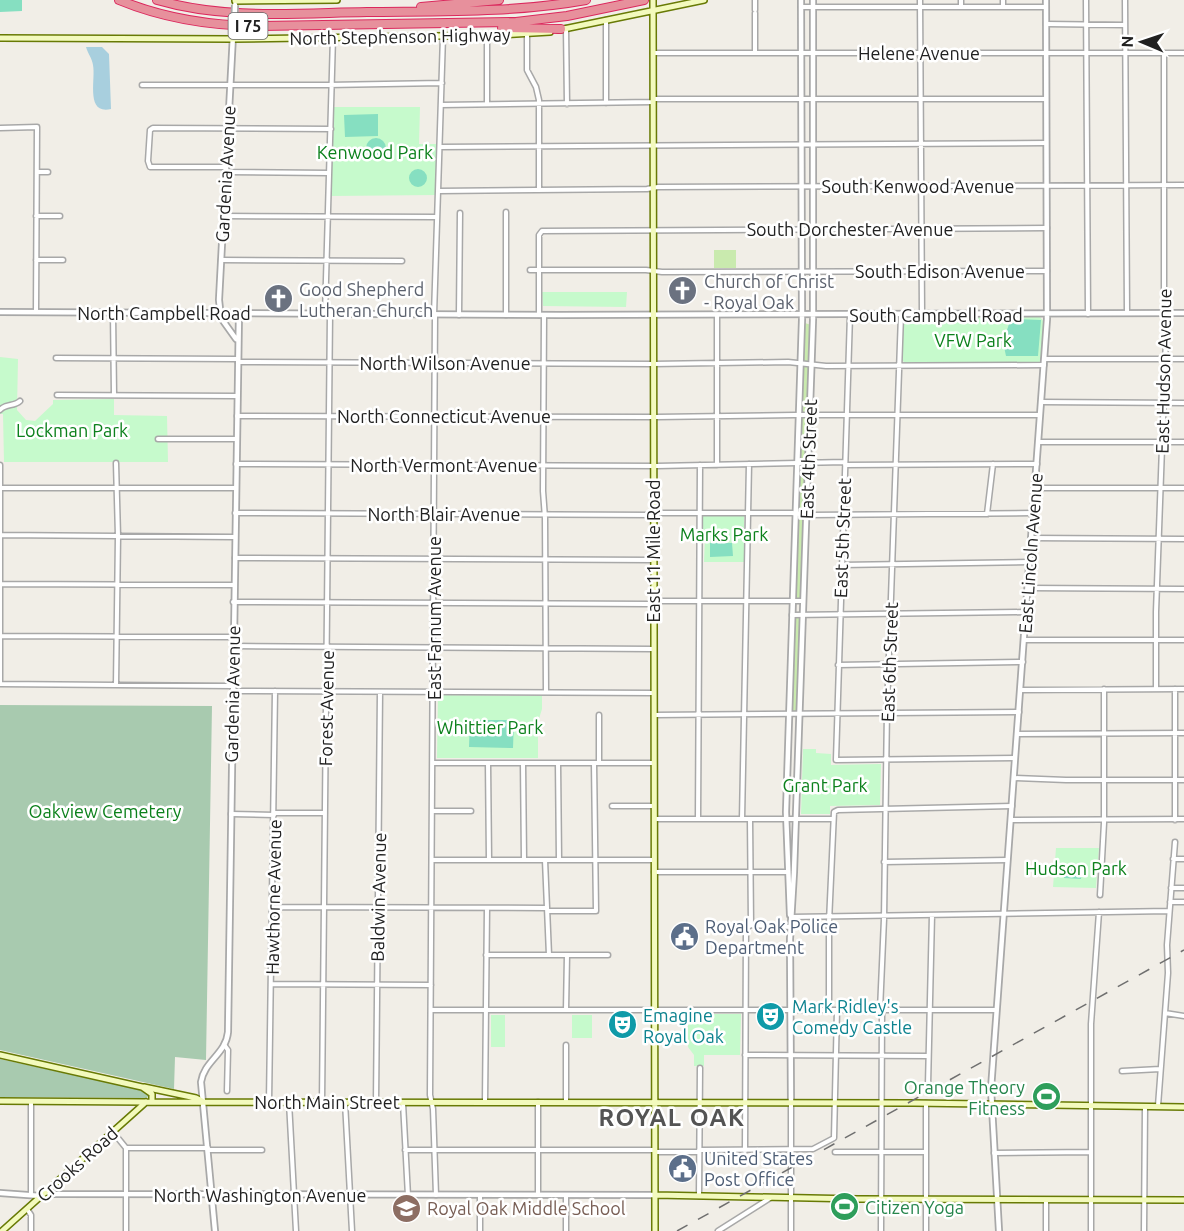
<svg xmlns="http://www.w3.org/2000/svg" width="1184" height="1231" font-family="Ubuntu,sans-serif">
<rect width="100%" height="100%" fill="#f1eee7"/>
<!-- grass -->
<path fill="#c9eaae" d="M714,250H736V268H714Z
M805,323L811,325L808,362L803,361Z
M804,366L809,368L806,413L801,412L802,367Z
M802,417L808,418L805,460H800V419Z
M799,465L806,466L805,510L803,512L798,511Z
M798,516L804,517L801,598H795Z
M794,617H801L797,712L791,711Z"/>
<!-- cemetery -->
<path fill="#a8caaf" d="M0,705L212,706L206,1060L175,1057L174,1089L0,1050Z
M0,1059L142,1090L149,1095L147,1098L0,1097Z"/>
<!-- park -->
<path fill="#c6facc" d="M334,107H420L419,144H438L436,195L331,196Z
M542,292H627L626,307L543,306Z
M1040,317L1044,322L1042,360L1039,362L905,363L902,360L903,319L905,318Z
M0,357L18,359L17,410L26,420L35,421L53,404V400L114,399V415L167,416L168,462H4L3,414H0Z
M703,515H744V562H704L705,538L702,537Z
M438,695L542,696V709L538,722V758H437Z
M803,749H816V753L831,754V765L881,764L880,805L830,806V814H801Z
M1056,848H1099L1096,888L1053,887Z
M688,1014H741L740,1055H704V1066H694V1055L688,1047Z
M491,1015H505V1047H491Z
M572,1015H592V1038H572Z"/>
<!-- pitch -->
<path fill="#86dfc1" d="M0,0H22V11L0,12Z
M378,114V136L345,137L344,115Z
M366 148a10 10 0 1 1 20 0a10 10 0 1 1-20 0Z
M409 178a9 9 0 1 1 18 0a9 9 0 1 1-18 0Z
M1015,319L1041,320L1038,356H1006L1003,342L1010,321Z
M710,543H732L733,556L710,557Z
M470,720H514L513,748L469,747Z
M1064,865H1082L1081,879L1064,878Z"/>
<!-- water -->
<path fill="#a8cfde" d="M86,47H102L109,54L111,109C85,115 96,79 93,65C92,58 88,54 86,47Z"/>
<g fill="none" stroke-linecap="round" stroke-linejoin="round">
<defs>
<path id="minor" d="M755,0V10
M920,0L922,314
M961,0V7
M1003,0V7
M1086,0L1088,314
M1125,0L1127,313
M801,7H1046
M755,13V53
M606,20V103
M1046,24L1125,25
M566,28L567,104
M527,34V70L536,87L539,100V190
M487,35V104
M653,53H1184
M142,85H328L442,83
M653,99H1046
M441,105L653,102
M0,128L37,127L36,312
M440,147L1046,143
M226,167H150L148,161L150,130L153,128L331,129
M37,172H48
M225,172L329,173
M439,191L647,189L658,187L1184,185
M36,216H60
M223,216L436,217
M36,260H63
M221,260L402,261
M530,270H646L662,272L1047,271
M113,313L114,395
M325,314L333,37
M434,315L443,36
M435,315L430,1095L433,1109L436,1195
M459,315L460,213
M506,315V212
M539,315V235L542,231L1047,228
M544,315L543,491L545,518L546,692
M717,315V465
M850,315L836,760L1015,758
M56,358L236,359
M1044,359H1184
M238,362L653,364L788,362L826,366L1044,365
M57,395L236,396
M1041,402L1184,403
M0,410C6,403 14,407 20,401
M237,416L657,417L795,415H1040
M158,439H235
M1038,442H1184
M116,463L118,536L116,685
M236,464L657,466L845,462
M0,465V684
M845,465L1037,464
M0,488H235
M1035,488H1184
M235,513L653,515
M654,513H792L810,515L1033,513
M987,514L993,464
M0,535L234,537
M1031,538L1184,539
M235,558L653,560
M841,565L1030,562
M0,584L234,585
M1028,588L1184,589
M233,602L649,604L657,601H803
M792,615L1026,612
M0,636L233,637
M1024,640H1184
M234,646L653,649
M838,665L1023,662
M0,684L232,686
M1156,689V612L1167,310L1164,289V53
M1175,689V820
M1021,690L1184,689
M233,691L653,693
M599,715V763
M654,715L1019,712
M1017,734L1184,733
M433,763H653
M488,763L489,860
M523,763L524,860
M558,763L559,860
M1014,778L1066,780H1184
M612,806H654
M433,811H471
M274,813H325
M231,814L274,815
M655,819H833
M698,819L700,465
M742,819L749,464
M750,819L751,925
M1011,820L1184,819
M1173,859H1184
M432,860H654
M545,860L549,955
M884,862L1007,860
M654,872H788
M1171,888H1184
M1100,895L1104,823V689
M1170,902H1184
M273,907L546,908
M548,911H596L594,763
M791,917L1169,911
M486,955H608
M271,984L431,985
M431,1010H996
M566,1010L567,955
M829,1010V922L834,812L838,810L1012,806
M880,1010L884,919L887,710L901,315
M1165,1013L1184,1016
M225,1046L228,1050L227,1091
M745,1055L928,1056
M1122,1071L1160,1069
M928,1085L932,915
M269,1102L275,691
M289,1102L296,1231
M322,1102L330,314
M345,1102L352,1231
M376,1102L380,692
M485,1102L487,908
M566,1102V1045
M403,1103L408,1196
M926,1103V1231
M1158,1106L1168,973L1167,945L1175,842
M113,1132L126,1148V1231
M126,1148H208
M209,1150H262
M405,1150H654
M699,1150L813,1149L834,1138L837,1010
M745,1151L746,928L751,925L791,927
M655,1152H699
M835,1152H926
M994,1153L1091,1152
M31,1194V1102
M480,1195V1231
M538,1195V1102
M699,1196L700,1068
M1046,1200V1231
M27,1209L31,1215V1231
M566,1231V1195
M718,1231L770,1198
M791,1231V1103
M881,1231L882,1010
M1091,1231V1024L1099,912
M1144,1231L1145,1107"/>
<path id="tertiary" d="M233,35L219,300L221,318L236,339
M0,312L561,315L1184,313
M790,915L786,812L802,320L801,0
M791,1103L790,939L794,872L813,320V0
M46,1192L55,1194L655,1195
M0,1193L41,1196
M215,1231L201,1082C204,1061 226,1054 228,1032L239,313
M999,1231L991,1089L1047,319L1046,0"/>
<path id="secondary" d="M653,0L655,1231
M235,1L337,0
M559,30L704,0
M0,38L233,39L501,35L550,32
M0,1055L142,1087L152,1094V1102
M144,1087L196,1098L202,1101
M0,1101L145,1102
M144,1102L914,1103L1184,1107
M655,1195L858,1199L1184,1200
M2,1231L146,1102"/>
<path id="motorway" d="M119,0C165,19 212,26 261,26L516,22L567,16L644,0
M157,0C225,20 297,13 367,12C440,11 514,13 586,0
M421,7L499,0
M502,28L561,29"/>
</defs>
<!-- minor casing -->
<use href="#minor" stroke="#a8a8a8" stroke-width="7"/>
<!-- tertiary casing -->
<use href="#tertiary" stroke="#a8a8a8" stroke-width="8"/>
<!-- secondary casing -->
<use href="#secondary" stroke="#687a05" stroke-width="8"/>
<!-- motorway casing -->
<use href="#motorway" stroke="#db285d" stroke-width="10"/>
<!-- minor -->
<use href="#minor" stroke="#fff" stroke-width="4"/>
<!-- tertiary -->
<use href="#tertiary" stroke="#fff" stroke-width="4.5"/>
<!-- secondary -->
<use href="#secondary" stroke="#f3fabd" stroke-width="5"/>
<!-- motorway -->
<use href="#motorway" stroke="#e7909c" stroke-width="8"/>
<!-- rail -->
<path stroke="#6f6f6f" stroke-width="1.5" stroke-dasharray="12 12" stroke-linecap="butt" d="M677,1231L1184,950"/>
<defs>
<path id="tertiary-bridge" d="M234,34L235,5"/>
</defs>
<!-- tertiary-bridge casing -->
<use href="#tertiary-bridge" stroke="#a8a8a8" stroke-width="8" stroke-linecap="butt"/>
<!-- tertiary-bridge -->
<use href="#tertiary-bridge" stroke="#fff" stroke-width="4.5"/>
</g>
<!-- icons -->
<defs>
<symbol id="church-disc" viewBox="-11 -11 22 22"><circle r="9.5" fill="#6b7280" stroke="#fff"/><path d="M-1.2-6h2.4v3.5h3.3v2.4h-3.3V6h-2.4V-.1h-3.3v-2.4h3.3Z" fill="#fff"/></symbol>
<symbol id="civic-disc" viewBox="-11 -11 22 22"><circle r="9.5" fill="#5c6f8a" stroke="#fff"/><path d="M-.6-6.5H3V-4.5H.6V-3L4-1V1h2V6H-6V1h2V-1L-.6-3ZM-1.2 2.5V6h2.4V2.5Z" fill="#fff"/></symbol>
<symbol id="theatre-disc" viewBox="-11 -11 22 22"><circle r="9.5" fill="#0f9aa8" stroke="#fff"/><path d="M-5-5.5Q0-4 5-5.5V0Q5 5 0 6Q-5 5-5 0ZM-3.3-2.5H-1v1.5H-3.3ZM1-2.5H3.3v1.5H1ZM-2.8 1Q0 5.5 2.8 1Z" fill="#fff"/></symbol>
<symbol id="stadium-disc" viewBox="-11 -11 22 22"><circle r="9.5" fill="#2e9e5b" stroke="#fff"/><path d="M0-5a6.5 5 0 1 0 0 10a6.5 5 0 1 0 0-10ZM-3.5-1.8h7v3.6h-7Z" fill="#fff"/></symbol>
<symbol id="school-disc" viewBox="-11 -11 22 22"><circle r="9.5" fill="#8d6e63" stroke="#fff"/><path d="M0-5L7-2L0 1L-7-2ZM-4 1L0 2.5L4 1V4Q0 6-4 4Z" fill="#fff"/></symbol>
</defs>
<g fill-rule="evenodd">
<use href="#church-disc" x="666" y="274" width="33" height="33"/>
<use href="#church-disc" x="262" y="282" width="33" height="33"/>
<use href="#civic-disc" x="668" y="920" width="33" height="33"/>
<use href="#theatre-disc" x="754" y="1000" width="33" height="33"/>
<use href="#theatre-disc" x="606" y="1008" width="33" height="33"/>
<use href="#stadium-disc" x="1030" y="1080" width="33" height="33"/>
<use href="#civic-disc" x="666" y="1152" width="33" height="33"/>
<use href="#stadium-disc" x="828" y="1190" width="33" height="33"/>
<use href="#school-disc" x="390" y="1192" width="33" height="33"/>
</g>
<g text-anchor="middle" dominant-baseline="central" stroke-width="5" stroke-linejoin="round" paint-order="stroke">
<!-- shield labels -->
<rect fill="#fff" stroke="#646464" stroke-width="1.5" x="228.5" y="13" width="39" height="26" rx="4.5"/>
<g font-size="16" font-weight="bold" fill="#212121">
<text x="248" y="26">I 75</text>
</g>
<!-- street labels -->
<g font-size="18" fill="#212121" stroke="#fff">
<text transform="translate(400 36) rotate(-1)">North Stephenson Highway</text>
<text x="919" y="53">Helene Avenue</text>
<text transform="translate(225 174) rotate(-87)">Gardenia Avenue</text>
<text x="918" y="186">South Kenwood Avenue</text>
<text x="850" y="229">South Dorchester Avenue</text>
<text x="940" y="271">South Edison Avenue</text>
<text x="164" y="313">North Campbell Road</text>
<text x="936" y="315">South Campbell Road</text>
<text x="445" y="363">North Wilson Avenue</text>
<text transform="translate(1163 371) rotate(-89)">East Hudson Avenue</text>
<text x="444" y="416">North Connecticut Avenue</text>
<text transform="translate(808 459) rotate(-88)">East 4th Street</text>
<text x="444" y="465">North Vermont Avenue</text>
<text x="444" y="514">North Blair Avenue</text>
<text transform="translate(842 538) rotate(-88)">East 5th Street</text>
<text transform="translate(653 551) rotate(-90)">East 11 Mile Road</text>
<text transform="translate(1030 553) rotate(-86)">East Lincoln Avenue</text>
<text transform="translate(434 618) rotate(-90)">East Farnum Avenue</text>
<text transform="translate(889 662) rotate(-88)">East 6th Street</text>
<text transform="translate(232 694) rotate(-89)">Gardenia Avenue</text>
<text transform="translate(326 708) rotate(-89)">Forest Avenue</text>
<text transform="translate(273 897) rotate(-89)">Hawthorne Avenue</text>
<text transform="translate(378 897) rotate(-89)">Baldwin Avenue</text>
<text x="327" y="1102">North Main Street</text>
<text transform="translate(77 1164) rotate(-42)">Crooks Road</text>
<text x="260" y="1195">North Washington Avenue</text>
</g>
<!-- park labels -->
<g font-size="18" fill="#0c811c" stroke="#fff">
<text x="375" y="152">Kenwood Park</text>
<text x="973" y="340">VFW Park</text>
<text x="72" y="430">Lockman Park</text>
<text x="724" y="534">Marks Park</text>
<text x="490" y="727">Whittier Park</text>
<text x="825" y="785">Grant Park</text>
<text x="105" y="811">Oakview Cemetery</text>
<text x="1076" y="868">Hudson Park</text>
</g>
<!-- worship labels -->
<g font-size="18" fill="#5b616d" stroke="#fff" text-anchor="start">
<text x="704" y="281">Church of Christ<tspan x="704" dy="21">- Royal Oak</tspan></text>
<text x="299" y="289">Good Shepherd<tspan x="299" dy="21">Lutheran Church</tspan></text>
</g>
<!-- service labels -->
<g font-size="18" fill="#4e5e75" stroke="#fff" text-anchor="start">
<text x="705" y="926">Royal Oak Police<tspan x="705" dy="21">Department</tspan></text>
<text x="704" y="1158">United States<tspan x="704" dy="21">Post Office</tspan></text>
</g>
<!-- culture labels -->
<g font-size="18" fill="#0d838f" stroke="#fff" text-anchor="start">
<text x="792" y="1006">Mark Ridley's<tspan x="792" dy="21">Comedy Castle</tspan></text>
<text x="643" y="1015">Emagine<tspan x="643" dy="21">Royal Oak</tspan></text>
</g>
<!-- leisure labels -->
<g font-size="18" fill="#27864d" stroke="#fff" text-anchor="end">
<text x="1025" y="1087">Orange Theory<tspan x="1025" dy="21">Fitness</tspan></text>
<text x="865" y="1207" text-anchor="start">Citizen Yoga</text>
</g>
<!-- education labels -->
<g font-size="18" fill="#785e54" stroke="#fff" text-anchor="start">
<text x="427" y="1208">Royal Oak Middle School</text>
</g>
<!-- district labels -->
<g font-size="24" font-weight="bold" letter-spacing="1.5" fill="#545454" stroke="#fff">
<text x="672" y="1117">ROYAL OAK</text>
</g>
</g>
<!-- north arrow -->
<g transform="translate(1142 42) rotate(272)" stroke="#ffffff" stroke-width="4.5" paint-order="stroke">
<path d="M0-4.5L10 22L0 15L-10 22Z" fill="#212121"/>
<text y="-9" font-size="16" font-weight="bold" text-anchor="middle" fill="#212121">N</text>
</g>
</svg>
